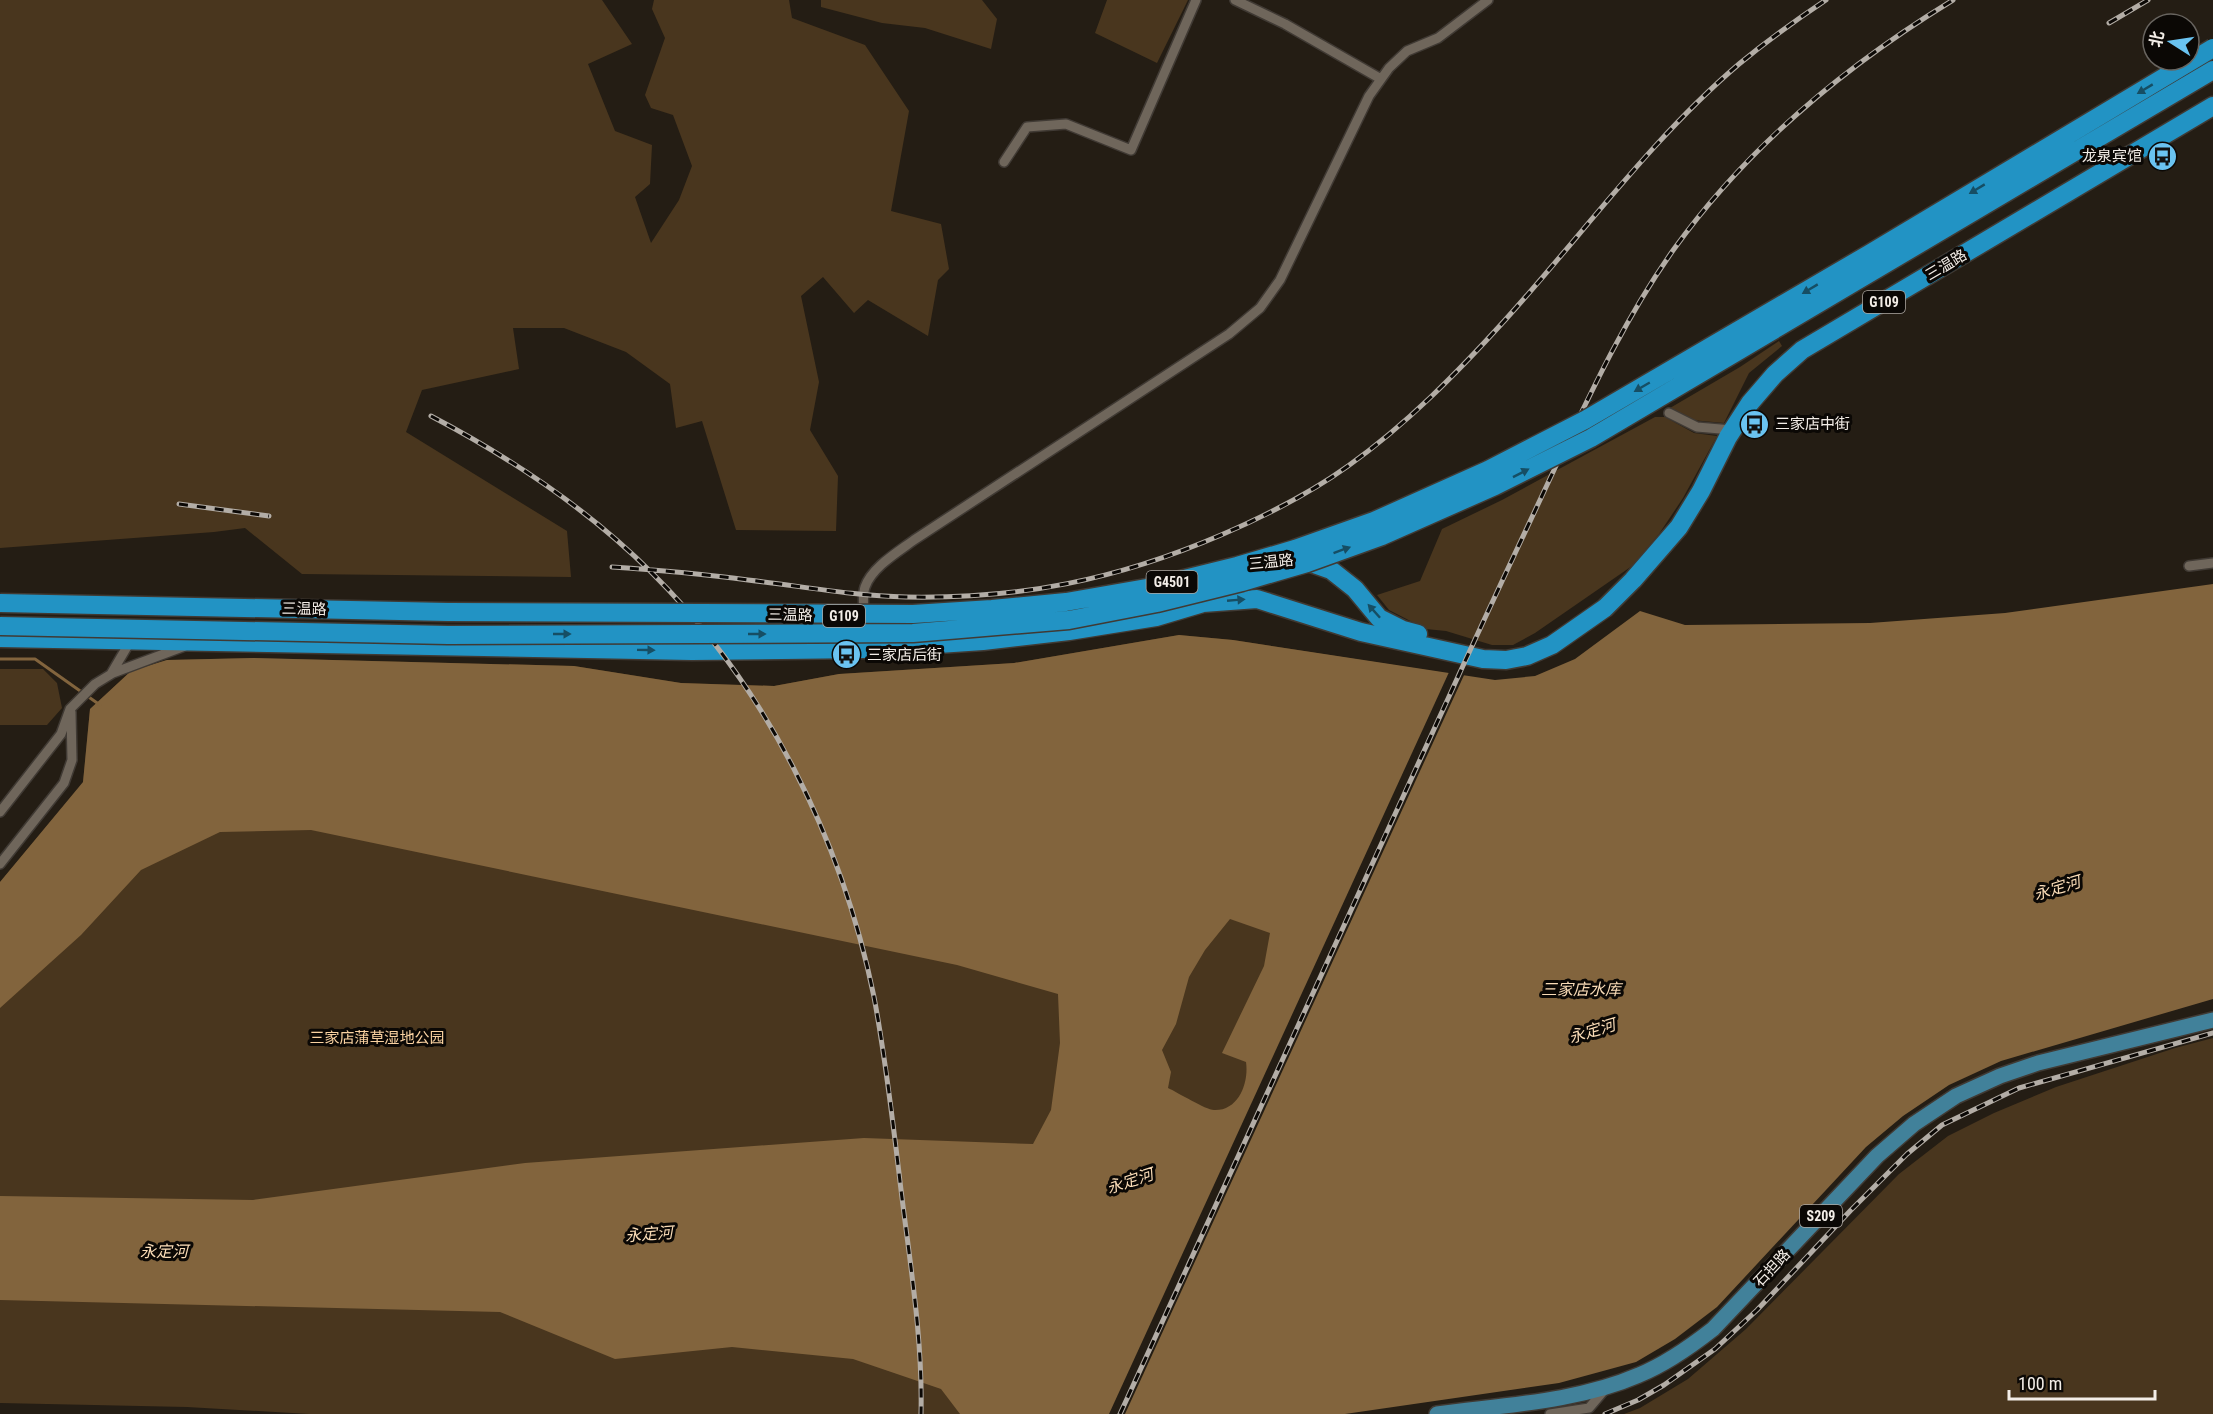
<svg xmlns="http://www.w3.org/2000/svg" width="2213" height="1414" font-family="'Roboto Condensed','Noto Sans SC',sans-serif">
<rect width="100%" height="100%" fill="#241d14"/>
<!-- green -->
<path fill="#49361e" d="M0,0H602L632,44L588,64L615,131L652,145L650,184L635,197L651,243L679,200L692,166L673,115L651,108L645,95L665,38L652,9L654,0H789L792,18L865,45L909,111L891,211L941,224L949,269L938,280L928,336L868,300L854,313L823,277L801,296L819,382L810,430L838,476L836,531L736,530L702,421L676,428L670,384L626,352L564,328H513L519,369L422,390L406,432L567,531L571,577L302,574L245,528L214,532L0,548Z
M821,0H982L997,19L991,49L925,28L882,23L821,7Z
M1107,0H1188L1157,63L1095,33Z
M1779,341L1782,346L1749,373L1724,423L1691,420L1670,408L1740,367Z
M1655,417H1665L1694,433L1717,436L1683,498L1659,534L1632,566L1535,633L1513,645H1492L1446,631L1426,629L1389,610L1377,595L1420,581L1442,529L1502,500Z
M1179,635L1233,640L1439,672L1099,1414H309L187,1407L0,1403V882L83,783L90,709L131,671L167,660L253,658L574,666L681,683L774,686L839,674L1014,663Z
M0,669H43L57,683L62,708L47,725H0Z
M2213,1038V1414H1624L1640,1408L1688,1379L1746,1329L1899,1174L1948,1136L1994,1113L2056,1087L2175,1048Z"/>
<!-- water -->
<path fill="#82643d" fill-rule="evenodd" d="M2213,584V999L2001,1061L1949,1085L1903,1116L1866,1147L1717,1307L1675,1339L1636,1362L1559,1383L1345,1414H960L941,1389L853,1359L732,1347L615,1359L500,1312L0,1300V1196L253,1200L525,1163L864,1138L1033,1144L1051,1110L1060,1043L1058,994L957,965L311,830L220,832L141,870L81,935L0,1008V882L83,782L90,709L131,671L167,660L253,658L574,666L681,683L774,686L839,674L1014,663L1179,635L1233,640L1495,680L1535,676L1575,659L1640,611L1685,625L1870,623L2005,613ZM1230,919L1270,933L1264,966L1222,1053L1246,1062C1249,1082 1239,1111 1214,1110C1206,1110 1177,1092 1168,1088L1171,1072L1162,1050L1176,1024L1189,977L1205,950Z"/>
<!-- pier -->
<path fill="#241d14" d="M1450,670L1465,673L1125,1414H1109Z"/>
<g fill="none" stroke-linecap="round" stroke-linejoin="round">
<!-- stream -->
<path stroke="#82643d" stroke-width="3" d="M0,659H35L100,705"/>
<defs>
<path id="street" d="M1235,0L1285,24L1381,79
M1004,162L1027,127L1066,124L1131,150L1196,0
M1669,413L1697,427L1732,430
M2189,566L2213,563
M864,616C864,607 862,596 865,587C872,567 898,552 914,540L1229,334L1260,308L1280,280L1369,96L1389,68L1407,51L1438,38L1488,0
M111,674L131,640
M0,812L61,734L70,709L95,684L113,673L185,646
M0,864L64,783L72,760L71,712
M1550,1414L1589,1408L1606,1388"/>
<path id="primary" d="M1437,1414C1503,1405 1577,1402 1639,1375C1666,1364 1690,1347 1713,1329L1877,1156L1914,1124L1956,1096L2000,1076L2038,1063L2213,1020"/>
<path id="highway" d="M1300,559L1331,570L1355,589L1379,618L1403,630L1418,634
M0,638L692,651L864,649L983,641L1069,631L1156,617L1203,603L1257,599L1361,632L1483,659L1506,660L1527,656L1552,645L1605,608L1633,580L1679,527L1701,491L1728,437L1750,403L1775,374L1802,350L2213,106"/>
</defs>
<!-- street casing -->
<use href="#street" stroke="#403a34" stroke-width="12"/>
<!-- primary casing -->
<use href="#primary" stroke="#403a34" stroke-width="18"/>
<!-- highway casing -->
<use href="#highway" stroke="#403a34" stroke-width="21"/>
<!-- street -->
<use href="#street" stroke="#6f665b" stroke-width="9"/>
<!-- primary -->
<use href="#primary" stroke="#41819a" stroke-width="15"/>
<!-- highway -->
<use href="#highway" stroke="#2293c4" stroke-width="18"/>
<defs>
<path id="rail" d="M2109,23L2148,0
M431,416C511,458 588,509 652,573C766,686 842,840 874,997C885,1055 892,1114 899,1173C908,1252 923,1334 921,1414
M179,504L269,516
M612,567C657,570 703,574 748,580C801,586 853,596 906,597C1021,599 1116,580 1221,535C1265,516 1309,494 1348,466C1407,424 1457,373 1506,319C1583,234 1651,139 1739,64C1767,41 1796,20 1826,0
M1120,1414C1231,1173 1341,931 1452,690C1485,617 1520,543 1554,470C1590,394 1625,318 1674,249C1748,146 1845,66 1953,0
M1605,1414L1638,1400L1664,1385L1715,1349L1757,1310L1851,1210L1907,1154L1942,1125L2019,1088L2213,1033"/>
</defs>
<!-- rail casing -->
<use href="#rail" stroke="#b3ada6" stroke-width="5"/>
<!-- rail -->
<use href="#rail" stroke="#0b0805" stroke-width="3" stroke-dasharray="9" stroke-linecap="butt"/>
<defs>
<path id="highway-bridge" d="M0,603L448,612L913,614L992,609L1066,602L1152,587L1237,566L1295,549L1374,521L1488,470L1585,420L1869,254L2213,48
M0,626L448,635L913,633L1069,620L1157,603L1242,582L1307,563L1382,536L1495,486L1591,438L2213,70"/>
</defs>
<!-- highway-bridge casing -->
<use href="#highway-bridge" stroke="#403a34" stroke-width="21" stroke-linecap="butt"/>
<!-- highway-bridge -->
<use href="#highway-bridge" stroke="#2293c4" stroke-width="18"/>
</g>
<!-- one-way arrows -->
<defs><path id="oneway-solid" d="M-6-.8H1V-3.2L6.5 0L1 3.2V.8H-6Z" transform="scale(1.5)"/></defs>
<g fill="#164e64">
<use href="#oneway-solid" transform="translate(2145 89) rotate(149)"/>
<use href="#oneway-solid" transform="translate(1977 189) rotate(149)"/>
<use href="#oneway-solid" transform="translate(1810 289) rotate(149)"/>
<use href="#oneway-solid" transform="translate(1642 387) rotate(150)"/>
<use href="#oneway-solid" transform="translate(1521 473) rotate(-27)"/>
<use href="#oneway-solid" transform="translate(1342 550) rotate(-20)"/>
<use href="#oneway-solid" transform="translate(1236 600) rotate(-5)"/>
<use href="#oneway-solid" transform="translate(1374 611) rotate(-132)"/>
<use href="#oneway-solid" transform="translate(562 634)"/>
<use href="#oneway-solid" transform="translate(757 634)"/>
<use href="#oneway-solid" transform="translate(646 650) rotate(1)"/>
</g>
<!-- icons -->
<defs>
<symbol id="bus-disc" viewBox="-11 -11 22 22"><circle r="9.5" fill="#6ac3f1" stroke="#0b0805"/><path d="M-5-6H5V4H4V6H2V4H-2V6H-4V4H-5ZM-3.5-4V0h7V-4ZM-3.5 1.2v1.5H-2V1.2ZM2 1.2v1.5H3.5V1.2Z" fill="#111"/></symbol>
</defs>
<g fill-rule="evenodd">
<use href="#bus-disc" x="2146" y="140" width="33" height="33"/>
<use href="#bus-disc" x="1738" y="408" width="33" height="33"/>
<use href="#bus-disc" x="830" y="638" width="33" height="33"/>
</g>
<g text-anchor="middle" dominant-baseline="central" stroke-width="6" stroke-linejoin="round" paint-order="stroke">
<!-- shield labels -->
<g fill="#0b0805" stroke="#ada8a3" stroke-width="1.5">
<rect x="1863" y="291" width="42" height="22" rx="4.5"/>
<rect x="1146.5" y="571" width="51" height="22" rx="4.5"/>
<rect x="823" y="605" width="42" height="22" rx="4.5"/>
<rect x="1800" y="1205" width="42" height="22" rx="4.5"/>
</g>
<g font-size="14" font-weight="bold" fill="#f3ede7">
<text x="1884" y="302">G109</text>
<text x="1172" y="582">G4501</text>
<text x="844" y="616">G109</text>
<text x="1821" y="1216">S209</text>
</g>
<!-- poi labels -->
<g font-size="15" fill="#f3ede7" stroke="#0b0805" text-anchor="start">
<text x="2142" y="156" text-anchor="end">龙泉宾馆</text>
<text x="1775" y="424">三家店中街</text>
<text x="867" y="655">三家店后街</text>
</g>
<!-- street labels -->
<g font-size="15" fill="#f3ede7" stroke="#0b0805">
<text transform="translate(1946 265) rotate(-31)">三温路</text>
<text transform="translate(1271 562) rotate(-6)">三温路</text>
<text transform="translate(304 609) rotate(1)">三温路</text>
<text transform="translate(790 615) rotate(1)">三温路</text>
<text transform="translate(1772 1268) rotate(-47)">石担路</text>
</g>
<!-- park labels -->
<g font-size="15" fill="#fad2a1" stroke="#0b0805">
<text x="377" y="1038">三家店蒲草湿地公园</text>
</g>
<!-- water labels -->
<g font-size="16" font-style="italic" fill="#fadcb7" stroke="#0b0805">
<text transform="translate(2057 888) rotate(-17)">永定河</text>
<text x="1581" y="989">三家店水库</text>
<text transform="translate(1592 1031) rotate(-17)">永定河</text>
<text transform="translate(1130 1181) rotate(-18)">永定河</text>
<text transform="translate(649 1234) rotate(-4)">永定河</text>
<text x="164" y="1251">永定河</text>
</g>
</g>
<!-- north arrow -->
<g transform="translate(2171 42) rotate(282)"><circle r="28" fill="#0b0805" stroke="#68645f" stroke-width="1.5"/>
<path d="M0-4.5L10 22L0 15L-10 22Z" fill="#6ac3f1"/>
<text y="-9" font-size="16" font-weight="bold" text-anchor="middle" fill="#f3ede7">北</text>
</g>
<!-- scale -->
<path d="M2009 1390v9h146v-9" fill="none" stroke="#f3ede7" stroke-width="3"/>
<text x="2018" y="1390" font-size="18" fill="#f3ede7" stroke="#0b0805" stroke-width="4.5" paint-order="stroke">100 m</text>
</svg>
